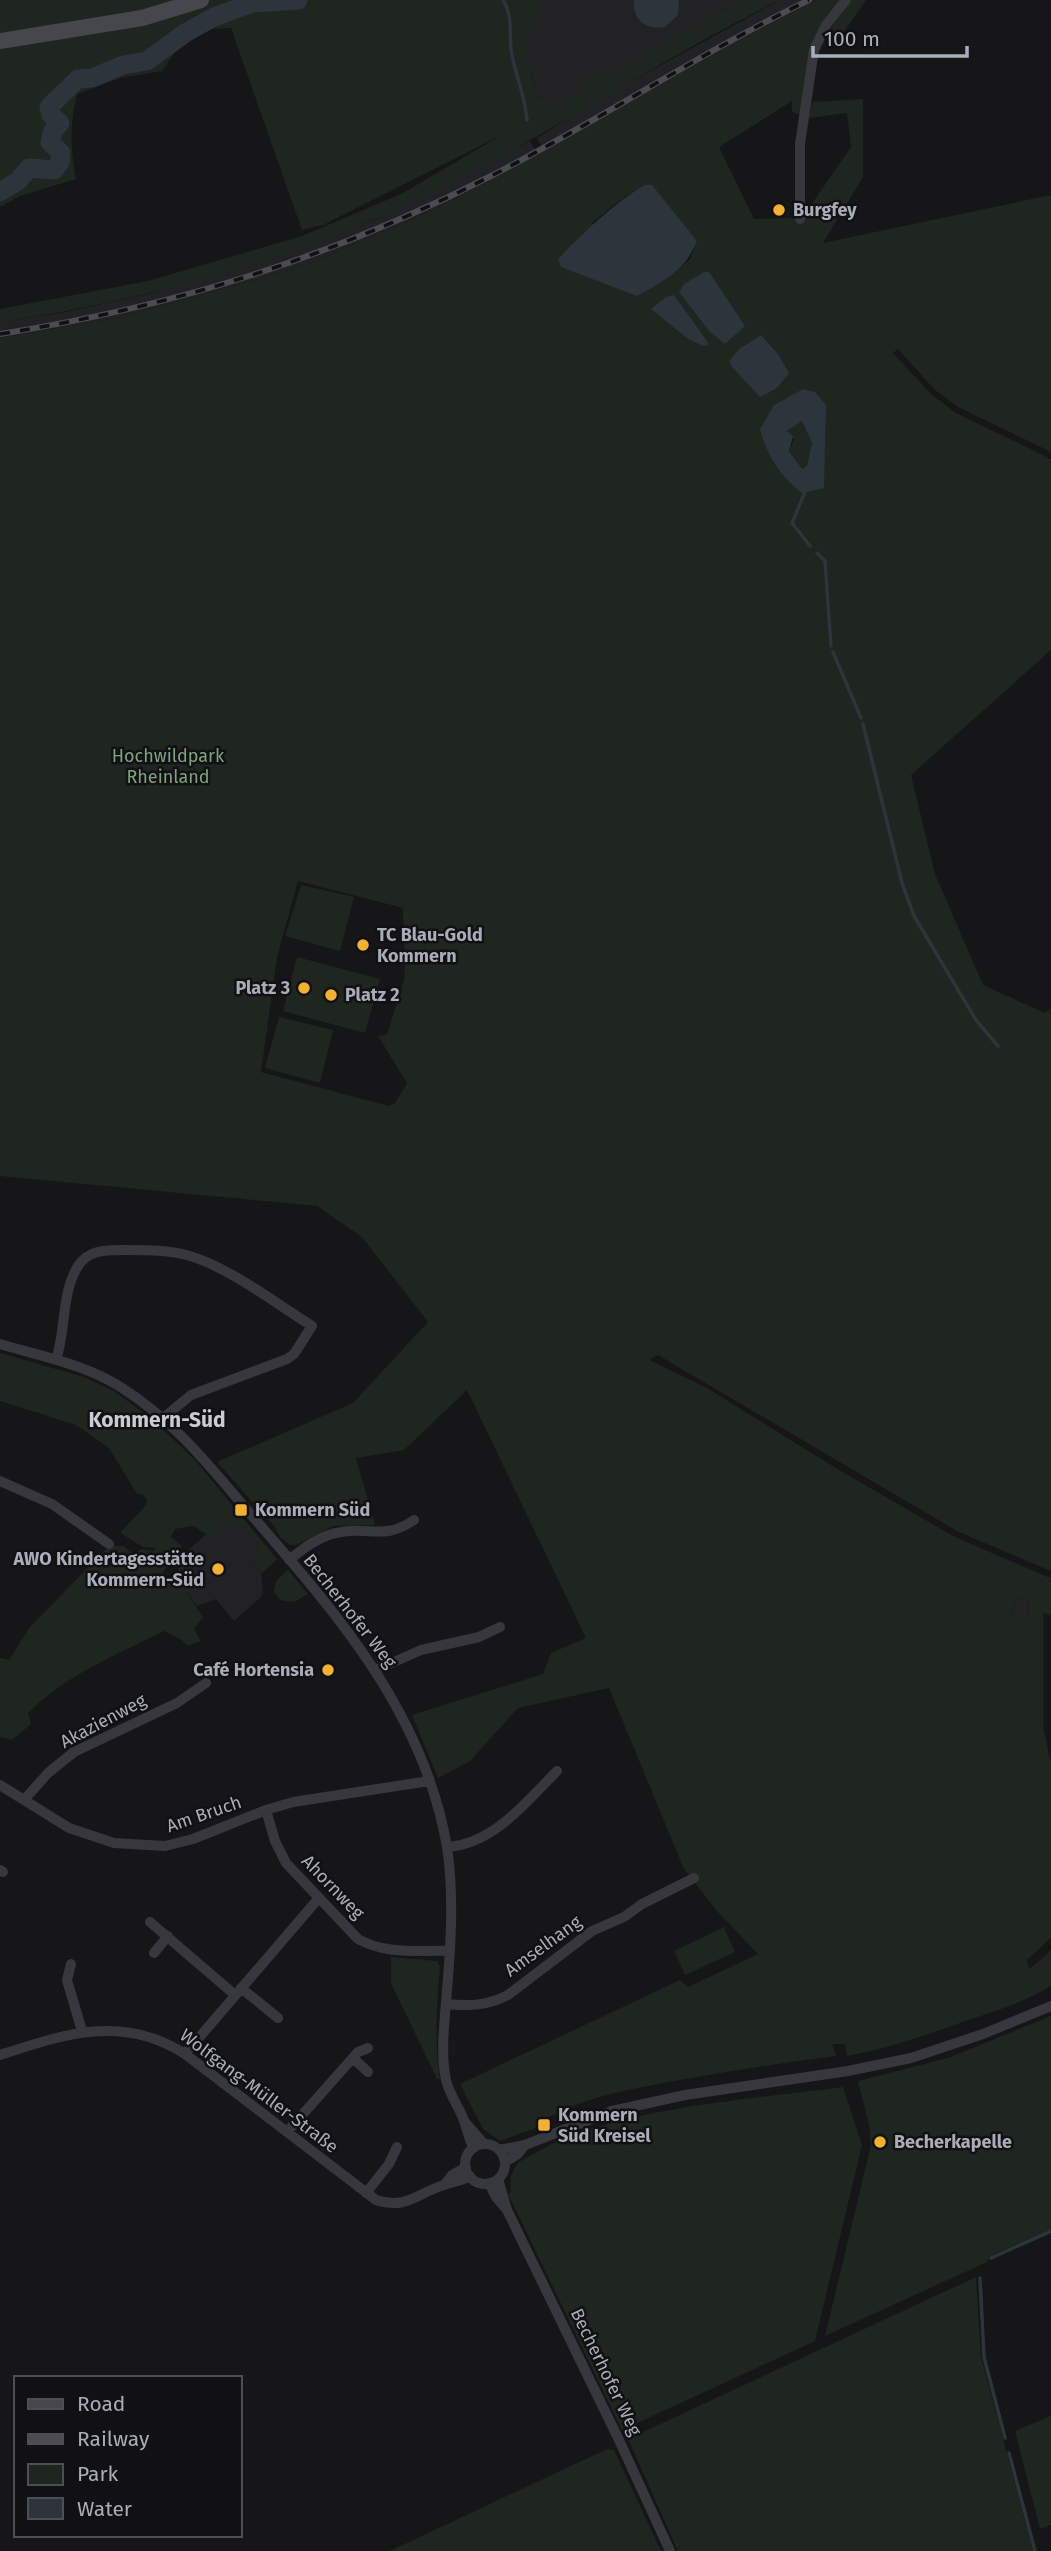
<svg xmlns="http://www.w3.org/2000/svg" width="1051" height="2551" font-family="'Fira Sans',sans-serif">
<rect width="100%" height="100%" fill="#161618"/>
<!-- built -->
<path fill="#222225" d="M542,0H741L561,105L538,99L527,59V38L532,16Z
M780,0H817L751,33L543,149L537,138L597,100Z
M530,141L537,153L493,179L431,211L302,267L123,317L0,338V322L61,313L152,293L313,243L374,220Z
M242,1521L259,1544L254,1564L261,1574L263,1592L261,1597L234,1621L216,1599L197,1606L182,1587L174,1585V1579L186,1552L216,1525Z
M1015,1597L1030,1601L1027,1615L1030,1616L1028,1623L1009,1618Z"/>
<!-- green -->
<path fill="#1e261f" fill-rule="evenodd" d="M0,0H542C520,36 527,60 538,99L561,105L589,87L590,72L610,75L741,0H780C641,68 515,159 373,220C255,270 127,303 0,322V309L148,281L302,236L401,194L500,136L323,225L302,230L231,28L209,29L176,51L162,71L120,78L77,94C70,127 70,146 76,179L20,196L0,207Z
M817,0H843L824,23L801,115L792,112V101L719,147L754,219L802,218L851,147L847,113L809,118L812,102L863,99V177L823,243L1051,195V452L958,407L935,390L898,349L893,353L931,394L956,413L1051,459V650L911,775L935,874L983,985L1045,1013L1051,1008V1571L957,1531L658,1355L649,1360L707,1388L839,1470L955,1537L1050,1578L1051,1574V1615L1043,1613V1726L1051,1765V1938L1027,1960L1029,1969L1051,1951V1986C1026,2001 999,2010 971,2019C930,2034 890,2048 847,2056L845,2044H832L836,2056C787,2062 739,2070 691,2078C639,2088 587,2094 541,2122V2126L500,2141L483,2129L460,2084L680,1980L688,1987L758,1954L717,1911L684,1869L609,1688L518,1708L470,1761L438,1778L412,1715L543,1674L551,1653L586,1638L467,1390L404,1450L356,1458L375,1525L333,1526L296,1545H290L280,1537L274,1526L217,1462L353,1403L428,1322L362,1237L317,1206L0,1176V338L123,317L302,267L431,211L493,179L751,33ZM644,185L697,241L690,259L665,280L592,223L619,201ZM761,335L778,354L729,361L739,349ZM774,405H826L802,493ZM298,881L403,908L405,976L387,1035L378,1036L407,1083L395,1103L389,1106L261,1072L277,957ZM1015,1597L1030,1601L1027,1615L1030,1616L1028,1622L1009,1617Z
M850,0H866L840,37L824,38Z
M802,421L812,443L807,466L802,470L789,450L794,440L787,431Z
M301,885L354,897L340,951L285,936Z
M297,957L380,979L365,1033L283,1011Z
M279,1017L333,1030L320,1083L265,1068Z
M0,1353L84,1377L114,1391L153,1420L195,1460L277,1559L261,1574L254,1564L259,1544C243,1523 233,1516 210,1536L193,1526L175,1529L171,1537L182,1546L163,1572L174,1585L182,1586L203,1617L194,1629L201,1641L187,1646L182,1640L164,1631C118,1654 64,1676 28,1713L31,1724L12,1740L0,1737V1658L9,1660L30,1627L109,1546H123L132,1553L142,1549L153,1551L156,1548L143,1547L120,1533L146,1505L147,1499L142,1494H137L109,1448L76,1425L0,1401Z
M288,1570L308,1594L294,1602L280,1600L274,1592L276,1581Z
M724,1927L735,1952L685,1975L674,1951Z
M391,1957L437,1961L440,1966C437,2004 434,2041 440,2079H437L391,1983Z
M1051,2016V2229L990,2256L987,2262L825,2336L871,2145L869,2125L858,2081L948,2058Z
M843,2087L862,2145L815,2341L622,2430L508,2194L511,2192C509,2179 511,2172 519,2162C534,2154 550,2144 567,2137C654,2105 751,2099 843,2087Z
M976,2277L981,2357L1033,2551H678L628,2439Z
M1051,2416V2525L1040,2529L1015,2431Z
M607,2449L614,2450L661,2551H390Z"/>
<!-- water -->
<path fill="#2c353c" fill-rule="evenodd" d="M634,0H679L678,15L665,27C646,30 632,20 634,0Z
M644,185H652L697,241C685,271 664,281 637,296L561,267L558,259C585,231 611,206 644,185Z
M704,272H709L745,326L725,344L709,331L679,292L684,284Z
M674,295L707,341L708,345L703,346L687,338L651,309L666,297Z
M761,335L778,354L789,373L777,388L760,397L733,368L729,361L739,349Z
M803,389L815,392L826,405L824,488L802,493C780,476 767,456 760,429L774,405ZM802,421L812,443L807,466L802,469L789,451L793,436L787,431Z"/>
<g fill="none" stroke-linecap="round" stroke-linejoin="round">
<!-- stream -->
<path stroke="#2c353c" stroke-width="3.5" d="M503,0C513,16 509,31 511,49C514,73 525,93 527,120
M805,492L792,523L810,546
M817,553L825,561L831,646
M833,652L861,718
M863,724L902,883L914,916L976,1020L998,1046
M991,2258L1051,2231
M980,2278L984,2357L1005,2438
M1009,2453L1035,2551"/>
<!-- river -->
<path stroke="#2c353c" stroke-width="19" d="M0,192L18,181L29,168L54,170L60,162L61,153L50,142L53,131L60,123L51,115L49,107L78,79L92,78L123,65L147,61L185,33L214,17L252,3L298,0"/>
<!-- street -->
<path stroke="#37383d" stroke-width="10" d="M800,219V144L814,50L826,25L846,0
M0,1344C40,1356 84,1364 119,1386C169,1417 204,1459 241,1503C330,1606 423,1707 447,1847C454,1894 451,1943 447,1990C445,2019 440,2051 446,2080C449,2093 458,2106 463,2118C467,2128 468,2138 474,2148
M56,1360C66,1331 61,1293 78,1266C89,1249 108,1250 126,1250C148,1250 169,1250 190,1256C232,1269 275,1303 312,1326L294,1354L287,1359L191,1395L163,1418
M0,1481L52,1504L109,1544
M289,1560C304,1548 320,1535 341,1532C371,1527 385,1540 414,1520
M376,1670L421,1650L479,1637L500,1627
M0,1785L69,1828L114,1843L165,1846L193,1839L266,1810L293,1802L429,1781
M24,1800L48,1773L74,1752L177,1703L206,1683
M266,1810L275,1841L286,1863L358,1939C386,1955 419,1950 450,1951
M447,1847C494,1844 526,1802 557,1771
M0,1870L3,1872
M150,1922L235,1995
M154,1953L168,1936
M71,1964L67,1980L82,2031
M241,1988L278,2018
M446,2004C470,2006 487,2006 508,1995L592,1931L624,1917L642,1904L694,1878
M185,2054L318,1899
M0,2055C64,2034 123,2014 185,2054L376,2200C407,2210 417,2193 444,2185C455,2181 459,2182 470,2176
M353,2058L368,2072
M465,2122L484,2144
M287,2132L358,2052L368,2048
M465 2164a20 20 0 1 1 40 0a20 20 0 1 1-40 0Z
M499,2150L525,2145L612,2111L685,2095L848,2071L911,2058L983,2034L1051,2006
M505,2162L518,2154L525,2145
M498,2179L507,2210L619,2440L670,2551
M489,2183L496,2197L507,2210
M445,2184L452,2175L466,2167
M366,2193L389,2164L397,2147"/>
<!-- secondary -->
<path stroke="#45474d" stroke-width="16" d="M0,41L142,18L201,0"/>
<defs>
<path id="rail" d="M0,334C177,306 333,257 493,175C600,120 700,53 809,0"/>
</defs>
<!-- rail casing -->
<use href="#rail" stroke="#4a4c52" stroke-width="6"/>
<!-- rail -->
<use href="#rail" stroke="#111113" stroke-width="3.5" stroke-dasharray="10" stroke-linecap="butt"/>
</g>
<!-- markers -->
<g fill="#f2b134" stroke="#111113" stroke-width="2.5">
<circle cx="779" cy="210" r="7"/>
<circle cx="363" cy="945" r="7"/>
<circle cx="304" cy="988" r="7"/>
<circle cx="331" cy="995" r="7"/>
<rect x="234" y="1503" width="14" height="14" rx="3.5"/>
<circle cx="218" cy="1569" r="7"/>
<circle cx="328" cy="1670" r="7"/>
<rect x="537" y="2118" width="14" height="14" rx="3.5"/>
<circle cx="880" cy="2142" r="7"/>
</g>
<g text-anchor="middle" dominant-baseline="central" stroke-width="5" stroke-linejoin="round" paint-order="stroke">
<!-- poi labels -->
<g font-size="18" font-weight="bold" fill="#a8adb8" stroke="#111113" text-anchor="start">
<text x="793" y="210">Burgfey</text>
<text x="377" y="935">TC Blau-Gold<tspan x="377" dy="21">Kommern</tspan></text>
<text x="290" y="988" text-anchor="end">Platz 3</text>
<text x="345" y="995">Platz 2</text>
<text x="255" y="1510">Kommern Süd</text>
<text x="204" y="1559" text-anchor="end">AWO Kindertagesstätte<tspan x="204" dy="21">Kommern-Süd</tspan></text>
<text x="314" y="1670" text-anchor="end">Café Hortensia</text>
<text x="558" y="2115">Kommern<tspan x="558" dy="21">Süd Kreisel</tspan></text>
<text x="894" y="2142">Becherkapelle</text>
</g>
<!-- park labels -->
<g font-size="18" fill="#7fa381" stroke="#111113">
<text x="168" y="756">Hochwildpark<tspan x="168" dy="21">Rheinland</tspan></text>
</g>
<!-- street labels -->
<g font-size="18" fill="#a8adb8" stroke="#111113">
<text transform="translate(350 1611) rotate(52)">Becherhofer Weg</text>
<text transform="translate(103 1721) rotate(-28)">Akazienweg</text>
<text transform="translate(204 1814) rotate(-19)">Am Bruch</text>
<text transform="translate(333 1887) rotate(46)">Ahornweg</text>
<text transform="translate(543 1946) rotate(-36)">Amselhang</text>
<text transform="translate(259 2091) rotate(37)">Wolfgang-Müller-Straße</text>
<text transform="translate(606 2372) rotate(64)">Becherhofer Weg</text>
</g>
<!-- quarter labels -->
<g font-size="21" font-weight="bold" fill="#c9ccd4" stroke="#111113">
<text x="157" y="1420">Kommern-Süd</text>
</g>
</g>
<!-- legend -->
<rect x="14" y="2376" width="228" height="161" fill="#111113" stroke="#4d4f55" stroke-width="2"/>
<rect x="28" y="2399" width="35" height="10" fill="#45474d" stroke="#4d4f55" stroke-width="2"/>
<text x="77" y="2411" font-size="21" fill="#a8adb8">Road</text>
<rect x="28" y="2434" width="35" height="10" fill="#4a4c52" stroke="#4d4f55" stroke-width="2"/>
<text x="77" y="2446" font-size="21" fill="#a8adb8">Railway</text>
<rect x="28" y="2464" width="35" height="21" fill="#1e261f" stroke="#4d4f55" stroke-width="2"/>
<text x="77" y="2481" font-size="21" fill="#a8adb8">Park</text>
<rect x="28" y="2498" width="35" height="21" fill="#2c353c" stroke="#4d4f55" stroke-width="2"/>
<text x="77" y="2516" font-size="21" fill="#a8adb8">Water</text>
<!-- scale -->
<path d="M813 46v10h154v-10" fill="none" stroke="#a8adb8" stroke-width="3.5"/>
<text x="824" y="46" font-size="21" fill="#a8adb8" stroke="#111113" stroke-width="5" paint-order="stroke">100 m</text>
</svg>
